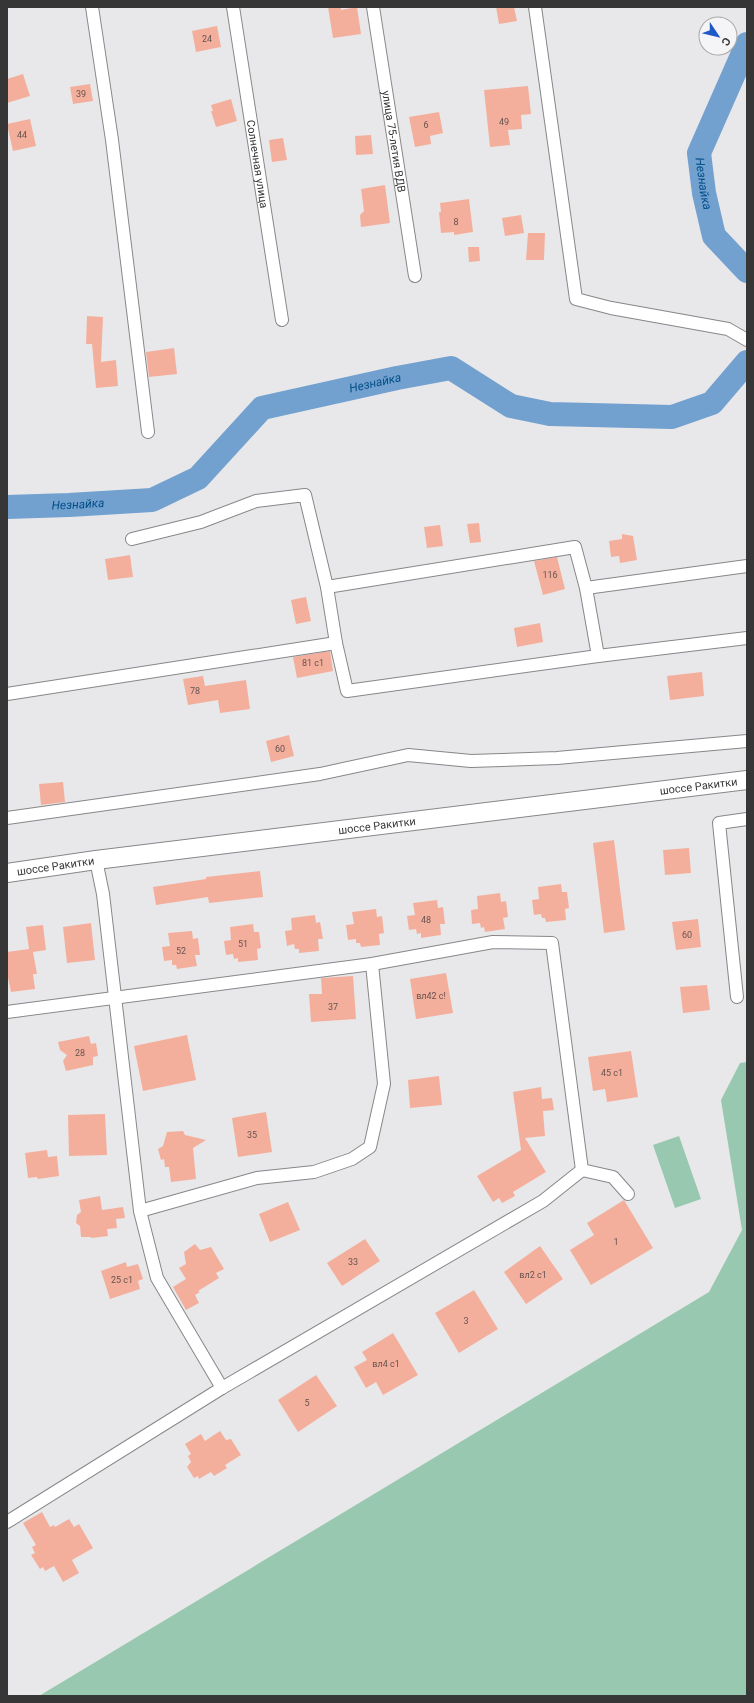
<svg xmlns="http://www.w3.org/2000/svg" width="754" height="1703" font-family="Roboto,sans-serif">
<rect width="100%" height="100%" fill="#e8e8ea"/>
<!-- green -->
<path fill="#98c8af" d="M747,1062V1696H39L709,1292L742,1230L721,1100L740,1063Z
M679,1136L701,1199L675,1208L653,1145Z"/>
<g fill="none" stroke-linecap="round" stroke-linejoin="round">
<!-- river -->
<g stroke="#72a0cf" stroke-width="24">
<path id="s1" d="M747,44L699,153L704,193L714,236L747,271"/>
<path id="s2" d="M7,507L69,505L152,500L198,478L262,408L397,378L451,368L511,406L550,414L672,417L712,403L747,362"/>
</g>
</g>
<!-- building -->
<path fill="#f4af9c" d="M328,7H341V10L357,7L361,34L333,38Z
M496,7H514L517,21L499,24Z
M217,26L221,47L196,52L192,31Z
M23,74L30,96L7,103V79Z
M90,84L93,101L73,104L70,87Z
M528,86L531,114L521,115L522,129L508,130L510,145L490,147L484,90Z
M231,99L237,121L216,127L211,111H213L211,105Z
M439,112L443,133L430,136L431,144L415,147L409,117Z
M30,119L36,146L13,151L7,124Z
M371,135L373,154L356,155L355,136Z
M283,138L287,160L272,162L269,140Z
M385,185L390,223L361,227L360,215L364,211L361,189Z
M469,199L473,232L454,235V232L441,233L439,212H441L440,203Z
M521,215L524,233L505,236L502,218Z
M528,233H545L544,260H526Z
M468,247H479L480,261L469,262Z
M87,316L103,317L101,362L116,360L118,386L96,388L92,344H86Z
M174,348L177,374L149,377L146,352Z
M479,523L481,542L470,543L467,524Z
M440,525L443,546L427,548L424,527Z
M622,534L633,536L637,560L620,563L619,556L611,557L609,541L622,539Z
M130,555L133,577L108,580L105,559Z
M557,557L565,589L543,595L534,561Z
M306,597L311,621L296,624L291,600Z
M540,623L543,642L517,647L514,628Z
M330,651L333,671L297,678L293,657Z
M702,672L704,696L670,700L667,676Z
M203,676L205,686L246,680L250,709L220,713L218,700L188,705L183,679Z
M289,735L294,756L271,762L266,741Z
M63,782L65,802L41,805L39,784Z
M614,840L625,930L604,933L593,843Z
M689,848L691,873L665,875L663,850Z
M260,871L263,897L209,903L208,897L156,905L153,887L206,879V877Z
M561,884L562,892H567L569,908L565,909L566,920L546,922L545,918H542L541,914L534,915L532,900L539,899L538,887Z
M500,893L501,902L506,901L508,917L503,918L505,929L485,932L484,927L481,928L480,923L472,924L471,910L478,909L477,896Z
M437,900L438,908L443,907L445,924H440L441,935L421,938V933L417,934L416,929L409,930L407,916L415,915L413,903Z
M376,909L377,917L382,916L384,933L379,934L380,945L361,947L360,943H356V939L348,940L346,925L354,924L352,912Z
M315,915L316,923L320,922L323,939H318L319,951L299,953V949H295L294,944L287,946L285,931L292,930L291,918Z
M698,919L701,947L676,950L672,922Z
M91,923L95,960L67,963L63,927Z
M253,924L254,932H259L261,948L257,949L258,960L238,962V958L234,959L233,954L226,955L224,941L231,940L230,927Z
M43,925L46,950L33,952L37,974H33L35,989L11,992L8,978H7V952L29,949L26,927Z
M192,931L193,939L198,938L200,955H195L197,966L177,969L176,965H172V960L164,961L162,947L170,946L168,933Z
M446,973L453,1013L416,1019L410,979Z
M353,976L356,1019L311,1022L309,994H322L321,978Z
M707,985L710,1010L683,1013L680,987Z
M187,1035L196,1080L143,1091L134,1046Z
M89,1036L91,1044L96,1043L98,1056L93,1057V1065L66,1071L63,1061L67,1055L60,1050L58,1042Z
M631,1051L638,1097L607,1102L605,1089L593,1091L588,1057Z
M439,1076L442,1105L410,1108L408,1080Z
M541,1087L542,1099L552,1098L554,1110L543,1111L545,1136L525,1138L546,1172L513,1192L515,1196L502,1203L499,1198L493,1202L477,1176L521,1150L513,1092Z
M266,1112L272,1152L238,1157L232,1118Z
M105,1114L107,1155L69,1156L68,1115Z
M183,1131L185,1135L206,1140L193,1148L196,1179L171,1182L169,1167H165L164,1159L161,1160L158,1149L163,1146L167,1132Z
M47,1150L48,1157L57,1156L59,1176L38,1179L37,1177L28,1178L25,1153Z
M100,1196L102,1210L123,1207L125,1218L116,1219L117,1228L107,1229L108,1236L92,1238L90,1237H81L80,1226L76,1223L77,1215L81,1212L79,1200Z
M624,1200L653,1248L591,1285L570,1250L594,1235L587,1223Z
M288,1202L300,1230L270,1242L259,1214Z
M365,1239L380,1261L342,1286L327,1263Z
M195,1244L200,1250L211,1247L224,1269L216,1273L219,1278L198,1291L200,1292L195,1295L199,1303L186,1310L173,1287L186,1279L179,1268L186,1264L184,1252Z
M540,1246L563,1279L526,1304L504,1272Z
M126,1262L127,1267L138,1264L143,1279L138,1281L140,1289L110,1299L101,1271Z
M474,1290L498,1329L459,1353L435,1313Z
M393,1333L418,1375L383,1395L376,1382L366,1388L354,1367L367,1360L362,1352Z
M316,1375L337,1406L298,1432L278,1400Z
M220,1431L226,1440L231,1439L241,1455L225,1465L227,1468L214,1476L211,1472L199,1479L198,1476L194,1478L187,1467L191,1462L188,1456L191,1454L185,1444L201,1434L205,1441Z
M42,1512L50,1527L54,1525L55,1527L69,1519L74,1527L79,1524L93,1548L72,1560L79,1573L63,1582L54,1566L45,1571L43,1567L40,1569L31,1555L35,1553L32,1547L36,1545L23,1523Z"/>
<g fill="none" stroke-linecap="round" stroke-linejoin="round">
<defs>
<g id="minor">
<path d="M92,7L112,140L148,432"/>
<path id="s3" d="M233,7L282,320"/>
<path id="s4" d="M373,7L415,276"/>
<path d="M535,7L576,299L611,308L728,329L747,340"/>
<path d="M132,539L201,522L256,501L305,495L327,587L336,643L347,691L598,656L747,638"/>
<path d="M327,587L575,547L586,588L598,656"/>
<path d="M586,588L747,566"/>
<path d="M7,694L336,643"/>
<path d="M7,818L320,774L408,755L471,761L557,758L747,741"/>
<path d="M96,860L103,894L140,1211L157,1278L222,1388"/>
<path d="M737,997L719,823L747,819"/>
<path d="M7,1012L372,964L493,942L552,943L582,1170L613,1177L628,1194"/>
<path d="M140,1211L257,1178L314,1172L352,1159L370,1147L384,1084L372,964"/>
<path d="M7,1522L222,1388L543,1201L582,1170"/>
</g>
<g id="secondary">
<path id="s5" d="M7,873L96,860L747,780"/>
</g>
</defs>
<!-- minor casing -->
<use href="#minor" stroke="#87878a" stroke-width="14"/>
<!-- secondary casing -->
<use href="#secondary" stroke="#87878a" stroke-width="20"/>
<!-- minor -->
<use href="#minor" stroke="#fff" stroke-width="12"/>
<!-- secondary -->
<use href="#secondary" stroke="#fff" stroke-width="18"/>
</g>
<g text-anchor="middle" dominant-baseline="central" stroke-width="3.5" stroke-linejoin="round" paint-order="stroke">
<!-- number labels -->
<g font-size="9" fill="#665450">
<text x="207" y="39">24</text>
<text x="81" y="94">39</text>
<text x="504" y="122">49</text>
<text x="426" y="125">6</text>
<text x="22" y="135">44</text>
<text x="456" y="222">8</text>
<text x="550" y="575">116</text>
<text x="313" y="663">81 с1</text>
<text x="195" y="691">78</text>
<text x="280" y="749">60</text>
<text x="426" y="920">48</text>
<text x="687" y="935">60</text>
<text x="243" y="944">51</text>
<text x="181" y="951">52</text>
<text x="431" y="996">вл42 с!</text>
<text x="333" y="1007">37</text>
<text x="80" y="1053">28</text>
<text x="612" y="1073">45 с1</text>
<text x="252" y="1135">35</text>
<text x="616" y="1242">1</text>
<text x="353" y="1262">33</text>
<text x="533" y="1275">вл2 с1</text>
<text x="122" y="1280">25 с1</text>
<text x="466" y="1321">3</text>
<text x="386" y="1364">вл4 с1</text>
<text x="307" y="1403">5</text>
</g>
<!-- street labels -->
<g font-size="11" fill="#363637" stroke="#f5f5f8">
<text stroke="none"><textPath href="#s4" startOffset="136">улица 75-летия ВДВ</textPath></text>
<text stroke="none"><textPath href="#s3" startOffset="159">Солнечная улица</textPath></text>
<text stroke="none"><textPath href="#s5" startOffset="697">шоссе Ракитки</textPath></text>
<text stroke="none"><textPath href="#s5" startOffset="373">шоссе Ракитки</textPath></text>
<text stroke="none"><textPath href="#s5" startOffset="49">шоссе Ракитки</textPath></text>
</g>
<!-- water labels -->
<g font-size="12" font-style="italic" fill="#024f88" stroke="#f5f5f8">
<text stroke="none"><textPath href="#s1" startOffset="150">Незнайка</textPath></text>
<text stroke="none"><textPath href="#s2" startOffset="407">Незнайка</textPath></text>
<text stroke="none"><textPath href="#s2" startOffset="71">Незнайка</textPath></text>
</g>
</g>
<!-- border -->
<rect width="754" height="1703" fill="none" stroke="#363637" stroke-width="16"/>
<!-- north arrow -->
<g transform="translate(718 36) rotate(125)"><circle r="19" fill="#f5f5f8" stroke="#a9a9ab"/>
<path d="M0-3L7 15L0 10L-7 15Z" fill="#1e5ac7"/>
<text y="-6" font-size="11" font-weight="bold" text-anchor="middle" fill="#363637">С</text>
</g>
</svg>
